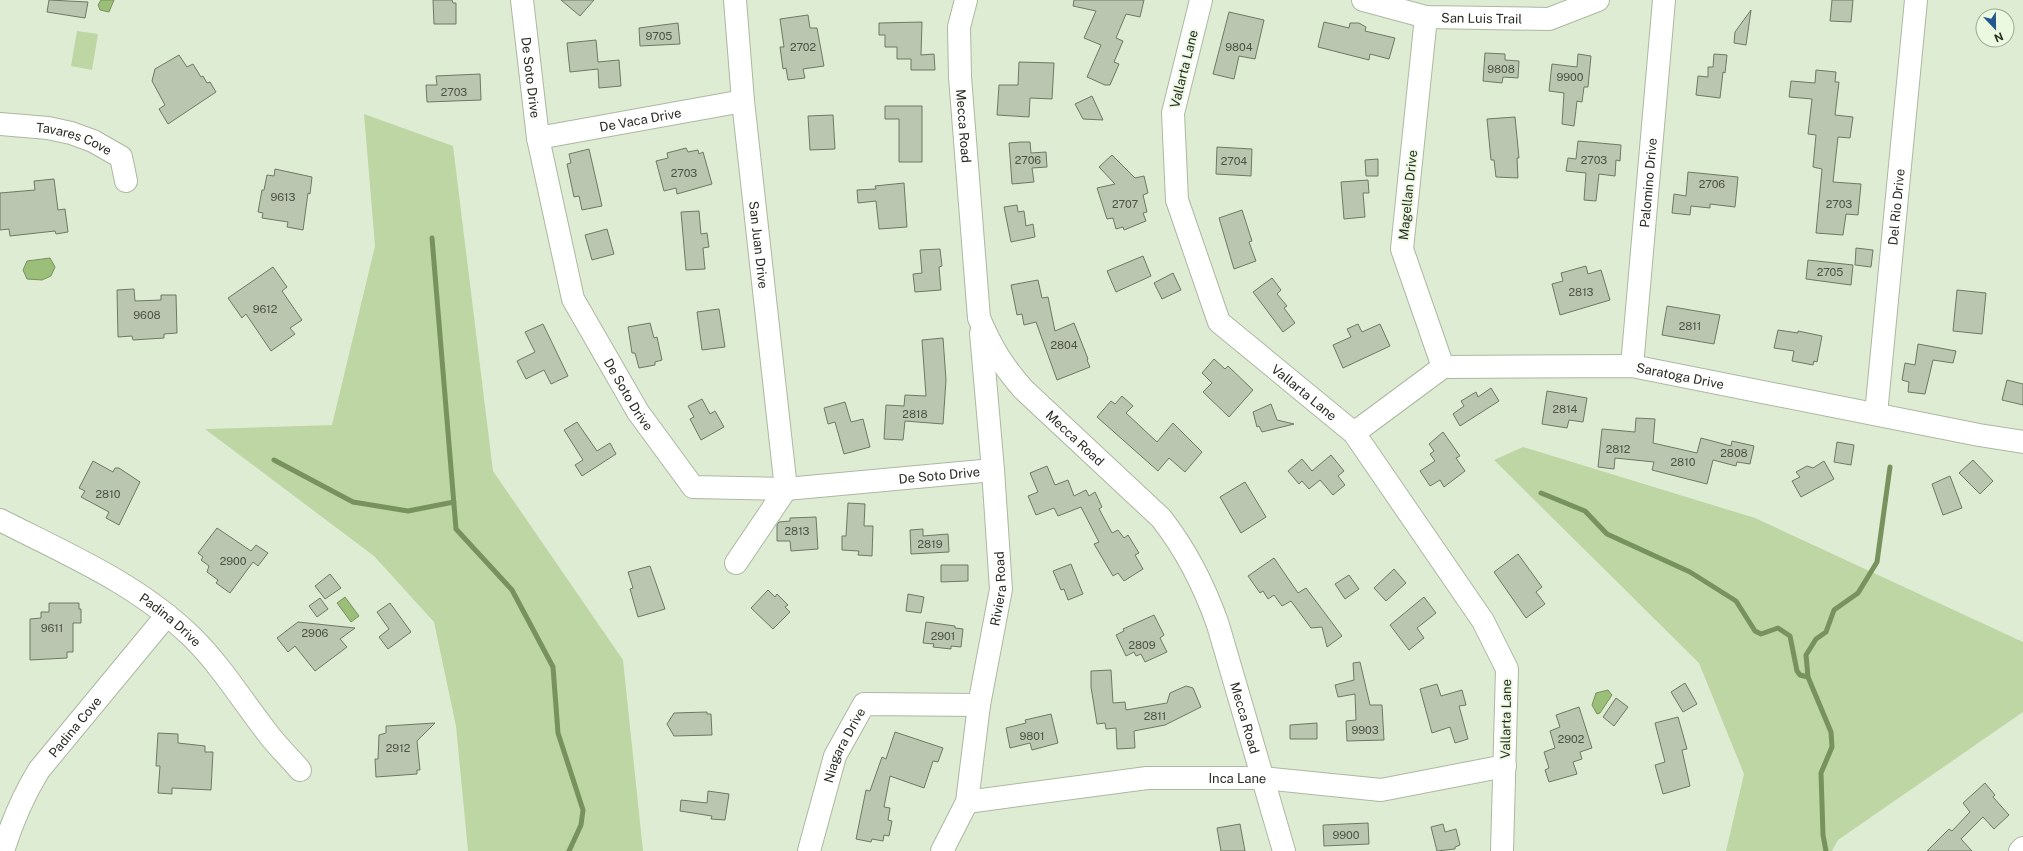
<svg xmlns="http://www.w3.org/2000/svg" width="2023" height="851" font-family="'Public Sans',sans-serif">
<rect width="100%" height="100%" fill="#dfecd4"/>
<!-- green -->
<path fill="#bdd6a4" d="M77,31L98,34L92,70L71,66Z
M364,114L453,146L493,471L623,660L643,851H468L456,726L434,622L374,556L205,429L332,425L375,246Z
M1523,447L1755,518L2023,642V712L1838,840L1832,851H1726L1744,774L1699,663L1494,460Z"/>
<!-- water -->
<path fill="#9bbe78" stroke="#78925e" d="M101,0H114L109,12L100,10L98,5Z
M50,258L55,267L51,276L42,280L27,279L23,270L27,261Z
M345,597L359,616L351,622L337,603Z
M1608,690L1612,695L1600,713L1597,714L1592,705L1596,693Z"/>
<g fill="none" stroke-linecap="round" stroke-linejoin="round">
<!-- stream -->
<path stroke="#78925e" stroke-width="5" d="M432,238L456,529L512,590L553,667L558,733L583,810L581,825L569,851
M274,460L353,502L408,511L454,502
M1541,493L1585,511L1607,534L1690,572L1736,601L1755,631L1761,634L1778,628L1790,636L1797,671L1800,675L1808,677L1831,732L1832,747L1821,773L1823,835L1826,851
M1808,677L1806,655L1816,639L1826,632L1834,610L1858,593L1877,562L1890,467"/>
</g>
<!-- building -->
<path fill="#bac6af" stroke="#6e7964" d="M49,0L88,2L85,18L47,12Z
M433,0H452L453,3H456V24H434Z
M561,0H594L580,16Z
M1074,0H1144L1140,17L1126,14L1116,38L1123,41L1114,62L1119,64L1110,85H1105L1087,77L1101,45L1084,38L1096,11L1073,6Z
M1832,0H1853L1851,22L1830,21Z
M1751,10L1746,45L1734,43L1735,32Z
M1229,12L1264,20L1255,59L1239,56L1234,79L1213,74Z
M808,15L810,28H817L824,66L803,69L805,78L788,80L786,68L783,69L780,47H784L780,19Z
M922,22L921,55L934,54L935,70H911V59H897V47H885V35H879V23Z
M1324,22L1349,28L1350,23H1359L1366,27L1365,31L1395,38L1389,59L1370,54L1369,60L1318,47Z
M678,23L680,44L640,46L639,28Z
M596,40L598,62L619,60L621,86L599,88L598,69L570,72L567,43Z
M1485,53L1505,54V60L1519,61L1518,78L1503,77L1502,83L1483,81Z
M1578,54L1591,56L1588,87H1584L1582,102L1577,101L1574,126L1562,124L1564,93L1549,91L1552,64L1577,67Z
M1714,54L1727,55L1725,73L1723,72L1720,98L1696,95L1698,76L1708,77V67H1713Z
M179,55L187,67L193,64L201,77L203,76L207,83L210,82L216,92L168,124L159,109L165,105L152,81L155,69Z
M1019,62L1054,63L1052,99L1030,98L1029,117L997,115L999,85H1018Z
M1816,70L1836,72L1835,82H1839L1835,115L1853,117L1850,138L1838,137L1833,182L1861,184L1858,215L1846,214L1843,235L1816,233L1822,169L1813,167L1816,135L1808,134L1812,99L1789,97L1791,81L1815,83Z
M480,74L481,100L427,102L426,85H437L436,76Z
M1092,96L1103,120L1083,119L1075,104Z
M885,106H922V162H899V119H885Z
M833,115L835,149L810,150L808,116Z
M1515,117L1519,158H1517L1518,178L1496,177L1494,160H1491L1487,119Z
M1578,141L1621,145L1620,161L1616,160L1615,176L1599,174L1596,201L1584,200L1586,173L1566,171L1568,158L1576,159Z
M1021,142H1030L1031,153L1046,152L1047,167L1032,168L1034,182L1012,184L1009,143Z
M1217,147L1252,149L1251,176L1216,174Z
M686,148L688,152L698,150L699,154L703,152L712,184L677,194L676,188L664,191L656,161L668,158L667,153Z
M589,149L602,206L582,210L579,196L574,197L567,164L571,163L569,154Z
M1112,155L1135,178L1144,176L1148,193L1143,195L1147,212L1143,213L1146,221L1124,230L1123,227L1116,229L1113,218L1107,219L1097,188L1115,184L1099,167Z
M1378,159V176H1366L1365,160Z
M275,169L312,177L310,194L308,193L303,230L287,227L288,222L262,218L263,213L258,212L262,190H264L267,175L274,176Z
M1688,172L1738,177L1735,207L1710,204V208L1691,206L1690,215L1672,213L1674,194L1686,196Z
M54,179L58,210L65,209L68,232L56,234L55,231L10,236L9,229L0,230V193L35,190L34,181Z
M1368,180L1369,193H1363L1365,217L1344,219L1341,182Z
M904,183L907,227L879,229L876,201L858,203L857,190L876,189L875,186Z
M1017,205L1018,212L1024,211L1026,226L1033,224L1035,237L1011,242L1004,207Z
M1242,210L1252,241L1249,242L1256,261L1234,269L1219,218Z
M699,211L701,234L707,233L709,247L703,248L705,269L686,270L681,212Z
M607,229L614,254L592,260L585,235Z
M1856,248L1873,250L1871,267L1855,265Z
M940,249L942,266L939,267L941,290L915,292L913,274L922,273L920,250Z
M1143,256L1151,276L1116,292L1107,271Z
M1808,260L1853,265L1851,285L1806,279Z
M1586,266L1588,274L1601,270L1610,300L1560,315L1552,284L1563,281L1561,273Z
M273,267L287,287L282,291L302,320L290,328L295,334L271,351L246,314L242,318L228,298Z
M1173,273L1181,290L1162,299L1154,283Z
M1272,278L1281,290L1277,294L1287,306L1284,308L1295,323L1283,332L1253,292Z
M1038,280L1042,298L1048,297L1055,331L1074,323L1088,359L1087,360L1090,367L1057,380L1036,322L1024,325L1022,314L1017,315L1011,285Z
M134,289L135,301L161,300V295H176L177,333L164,334V338L133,340L132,336L118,337L117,290Z
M1957,290L1986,293L1982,334L1953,331Z
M1667,306L1720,315L1714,344L1662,335Z
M719,309L725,347L702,350L697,312Z
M650,323L654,338L657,337L662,360L655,362V365L639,368L635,353H632L628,327Z
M543,324L568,376L551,384L544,370L526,379L517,361L535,352L525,332Z
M1358,324L1362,332L1380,324L1390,346L1343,368L1333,345L1351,337L1347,329Z
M1778,330L1798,333V331L1822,336L1817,362L1814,361L1813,365L1792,361L1794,351L1774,348Z
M943,338L946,380L943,424L905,421L903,440L884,439L886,405L904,406L905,395L926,396L922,340Z
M1918,344L1956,351L1953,363L1933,360L1925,394L1908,392L1909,382L1902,380L1905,363L1915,365Z
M1214,359L1225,369L1228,366L1253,390L1229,417L1203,392L1212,383L1202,373Z
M2007,380L2023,384V405L2002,400Z
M1491,388L1499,401L1460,426L1453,414L1464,406L1461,401L1476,392L1478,397Z
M1547,391L1587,398L1583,422L1569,420L1567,428L1542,424Z
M1122,396L1133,406L1126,413L1157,442L1173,423L1202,452L1185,472L1169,458L1158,471L1097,417L1111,401L1115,404Z
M702,399L710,414L715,411L724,427L701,440L690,419L694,417L688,406Z
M845,402L851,422L863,419L870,447L844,454L835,422L828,424L824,408Z
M1271,404L1277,420L1294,424L1262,432L1259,426L1257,427L1253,412Z
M1636,418L1655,419L1653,443L1697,453L1701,438L1731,446L1732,441L1754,446L1750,464L1737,462L1736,466L1713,460L1707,484L1652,470L1654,462L1615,458L1614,469L1598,467L1602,429L1635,432Z
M577,422L597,451L610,443L616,454L582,476L575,465L583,460L564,430Z
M1443,432L1460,456L1456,458L1465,471L1444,487L1440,480L1430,486L1420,471L1435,461L1430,454L1434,451L1429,444Z
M1837,442L1854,445L1851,465L1834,462Z
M1331,455L1344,471L1338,476L1345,485L1333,495L1320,480L1309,489L1302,481L1299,484L1288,471L1302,459L1312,471Z
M1973,460L1993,481L1980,494L1959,473Z
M93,461L113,472L115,468H119L140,482L119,525L106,518L109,512L81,497L85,491L79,488Z
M1824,461L1834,479L1801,497L1792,481L1800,477L1796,472L1807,466L1813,468Z
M1047,466L1055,485L1068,480L1074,496L1086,490L1089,496L1095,492L1102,507L1099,509L1112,533L1118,530L1124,538L1128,535L1139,553L1135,555L1143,569L1124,581L1118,573L1113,576L1094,544L1099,542L1081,507L1058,516L1054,508L1036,515L1028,496L1038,492L1030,473Z
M1950,476L1962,508L1943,515L1932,484Z
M1245,482L1266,517L1241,533L1220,497Z
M848,503L865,504L864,526H873L872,556L858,555L859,551L842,550V536H846Z
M816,517L818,549L791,551L790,541H777V525L779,522L790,521V518Z
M217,528L251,551L256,545L268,553L258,566L253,562L230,593L216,583L218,580L207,572L209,566L201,560L203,557L198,553Z
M923,529V536L948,534L949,552L911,554L910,530Z
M1518,554L1542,587L1536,592L1545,604L1526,618L1494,572Z
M1274,558L1298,593L1306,588L1342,636L1327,647L1322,627L1311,628L1291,601L1282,606L1274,595L1268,599L1263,591L1260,593L1248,576Z
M1071,564L1083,594L1068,600L1064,589L1061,590L1053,571Z
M941,565H968V581L941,582Z
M650,566L665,609L638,617L630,589L633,588L628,572Z
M1394,569L1406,583L1386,601L1374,588Z
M330,574L341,588L325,599L315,586Z
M1349,575L1359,589L1345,599L1335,584Z
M768,590L775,597L777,594L788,605L785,607L790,612L773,629L751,608Z
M908,594L924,597L921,613L906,611Z
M1424,597L1436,613L1417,628L1424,638L1409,650L1390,625Z
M320,598L328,609L317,617L309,606Z
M49,603H79V609H81V623H73V652H67V658L30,660V619L41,618V612H49Z
M390,603L411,632L388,649L379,637L389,629L377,612Z
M1154,615L1164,635L1160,638L1167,652L1145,662L1141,654L1136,656L1134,652L1126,656L1116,635L1124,631L1123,629Z
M298,622L355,628L340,639L347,647L315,671L295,646L288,652L277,638Z
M926,622L955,626V628L963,629L961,647L951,646V649L933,647L934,644L923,643Z
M1360,662L1370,705H1382L1384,740L1347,741L1346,721L1356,720L1355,694L1338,697L1335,685L1354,680L1353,663Z
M1111,670L1113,703L1125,702L1126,710L1167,703L1170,693L1186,686L1193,688L1201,707L1165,725L1134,731L1135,748L1117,749L1116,728L1106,729L1105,723L1097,724L1091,687V671Z
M1685,683L1697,704L1683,712L1671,692Z
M1437,684L1441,696L1462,690L1466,705L1459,706L1468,739L1455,743L1450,727L1432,733L1420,689Z
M1616,698L1628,707L1614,726L1603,717Z
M1579,707L1592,748L1580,752L1582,759L1573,762L1577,774L1549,782L1545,770L1549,768L1544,752L1555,748L1550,731L1560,727L1556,715Z
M707,712V714H711L712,735L674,736L667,724L674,713Z
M1051,714L1058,743L1032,750L1030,743L1010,748L1006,728L1026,723L1025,720Z
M1678,717L1687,749L1682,750L1690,786L1663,794L1655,765L1665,762L1655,723Z
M435,723L417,741L420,770H417V774L376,777L375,759H378L379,735L386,733V726Z
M1317,723V739H1290V725Z
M895,732L943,748L938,762L933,761L924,788L890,776L884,807L890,808L888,820L892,821L889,836L884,835L883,841L872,839L871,842L856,839L866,790L870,791L882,757L886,759Z
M158,733L178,734V743L205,746V752H213L211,790L172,788V794L158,793L160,766H156Z
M1985,783L1995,795L1993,797L2009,815L1994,829L1983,817L1961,839L1972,851H1927L1949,829L1952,831L1970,812L1963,803Z
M708,791L729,794L725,820L711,819L712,816L680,811L681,800L707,803Z
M1368,823L1369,844L1324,846L1323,825Z
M1240,824L1245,851H1221L1217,828Z
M1443,824L1445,832L1456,829L1460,845L1455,847V849L1437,851L1431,827Z"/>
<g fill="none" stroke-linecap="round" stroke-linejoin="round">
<defs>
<g id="minor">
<path id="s1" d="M522,0L538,138L573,299L638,412L693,487L786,489L993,470"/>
<path id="s2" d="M735,0L743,101L786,489L736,563"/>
<path id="s3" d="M966,0L959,27L960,77L979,318C992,348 1002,365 1023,389L1161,518C1187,551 1204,585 1218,625L1284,851"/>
<path id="s4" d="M1201,0L1173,113L1177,200L1219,322L1354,433L1483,621L1507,669L1502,851"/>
<path id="s5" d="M1363,0L1426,17L1549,19L1598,0"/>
<path d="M1426,17L1402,249L1443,367"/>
<path id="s6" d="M0,124L48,128L71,133L93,141L121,157L126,181"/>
<path id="s7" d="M538,138L743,101"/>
<path id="s8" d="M1632,366L1664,0"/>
<path id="s9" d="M1876,414L1916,0"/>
<path id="s10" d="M1354,433L1443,367L1632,366L1979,435L2023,442"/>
<path id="s11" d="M0,520C67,554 138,584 193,638C221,666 242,700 266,731C276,745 289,757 300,770"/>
<path id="s12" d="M967,802L1147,778H1262L1381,790L1505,766"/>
<path id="s13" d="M3,851C12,822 23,796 39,770L167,615"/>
<path id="s14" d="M809,851L835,756L864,704L979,705"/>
<path id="s15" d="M942,851L967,802L979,705L1001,589L993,470L981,333"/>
<path d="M2020,851L2023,848"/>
</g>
</defs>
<!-- minor casing -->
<use href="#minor" stroke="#acb8a1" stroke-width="24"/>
<!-- minor -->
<use href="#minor" stroke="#fff" stroke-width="22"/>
</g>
<g text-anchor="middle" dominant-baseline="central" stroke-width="3.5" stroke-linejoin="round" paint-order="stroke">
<!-- number labels -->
<g font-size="11" fill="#4c5246">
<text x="659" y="36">9705</text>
<text x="803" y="47">2702</text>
<text x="1239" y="47">9804</text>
<text x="1501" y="69">9808</text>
<text x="1570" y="77">9900</text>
<text x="454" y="92">2703</text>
<text x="1028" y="160">2706</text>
<text x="1594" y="160">2703</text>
<text x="1234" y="161">2704</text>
<text x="684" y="173">2703</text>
<text x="1712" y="184">2706</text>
<text x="283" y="197">9613</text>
<text x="1125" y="204">2707</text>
<text x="1839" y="204">2703</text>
<text x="1830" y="272">2705</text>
<text x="1581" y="292">2813</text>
<text x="265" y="309">9612</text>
<text x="147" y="315">9608</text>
<text x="1690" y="326">2811</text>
<text x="1064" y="345">2804</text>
<text x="1565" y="409">2814</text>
<text x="915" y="414">2818</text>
<text x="1618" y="449">2812</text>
<text x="1734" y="453">2808</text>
<text x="1683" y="462">2810</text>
<text x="108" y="494">2810</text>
<text x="797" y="531">2813</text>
<text x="930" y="544">2819</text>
<text x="233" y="561">2900</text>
<text x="52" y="628">9611</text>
<text x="315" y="633">2906</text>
<text x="943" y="636">2901</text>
<text x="1142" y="645">2809</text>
<text x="1155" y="716">2811</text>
<text x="1365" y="730">9903</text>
<text x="1032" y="736">9801</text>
<text x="1571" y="739">2902</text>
<text x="398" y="748">2912</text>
<text x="1346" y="835">9900</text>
</g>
<!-- street labels -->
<g font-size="13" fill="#282c23" stroke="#ecf9e1">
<text stroke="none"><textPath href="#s5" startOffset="121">San Luis Trail</textPath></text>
<text transform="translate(1184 69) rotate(-76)">Vallarta Lane</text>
<text stroke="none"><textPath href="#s1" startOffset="78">De Soto Drive</textPath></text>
<text stroke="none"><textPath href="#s7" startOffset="104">De Vaca Drive</textPath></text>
<text stroke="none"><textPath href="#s3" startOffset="127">Mecca Road</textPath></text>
<text stroke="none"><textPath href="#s6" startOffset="76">Tavares Cove</textPath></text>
<text stroke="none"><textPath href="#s8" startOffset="184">Palomino Drive</textPath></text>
<text transform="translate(1408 195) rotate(-84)">Magellan Drive</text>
<text stroke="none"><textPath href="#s9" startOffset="208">Del Rio Drive</textPath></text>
<text stroke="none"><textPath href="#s2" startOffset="246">San Juan Drive</textPath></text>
<text stroke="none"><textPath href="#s10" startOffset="349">Saratoga Drive</textPath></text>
<text stroke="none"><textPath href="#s4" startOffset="443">Vallarta Lane</textPath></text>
<text stroke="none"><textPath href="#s1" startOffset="414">De Soto Drive</textPath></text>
<text stroke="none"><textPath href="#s3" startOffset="475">Mecca Road</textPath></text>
<text stroke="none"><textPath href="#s1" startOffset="774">De Soto Drive</textPath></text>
<text stroke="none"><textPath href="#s15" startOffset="271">Riviera Road</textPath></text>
<text stroke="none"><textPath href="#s11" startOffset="198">Padina Drive</textPath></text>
<text stroke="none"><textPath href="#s3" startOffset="811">Mecca Road</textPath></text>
<text transform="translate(1506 719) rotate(-89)">Vallarta Lane</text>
<text stroke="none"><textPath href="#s13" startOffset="145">Padina Cove</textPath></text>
<text stroke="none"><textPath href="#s14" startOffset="112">Niagara Drive</textPath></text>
<text stroke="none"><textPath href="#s12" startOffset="272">Inca Lane</textPath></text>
</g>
</g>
<!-- north arrow -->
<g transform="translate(1995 28) rotate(158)"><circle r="19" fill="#ecf9e1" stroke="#9ea795"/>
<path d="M0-3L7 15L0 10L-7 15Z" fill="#245790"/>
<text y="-6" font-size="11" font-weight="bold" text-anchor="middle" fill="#282c23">N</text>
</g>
</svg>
